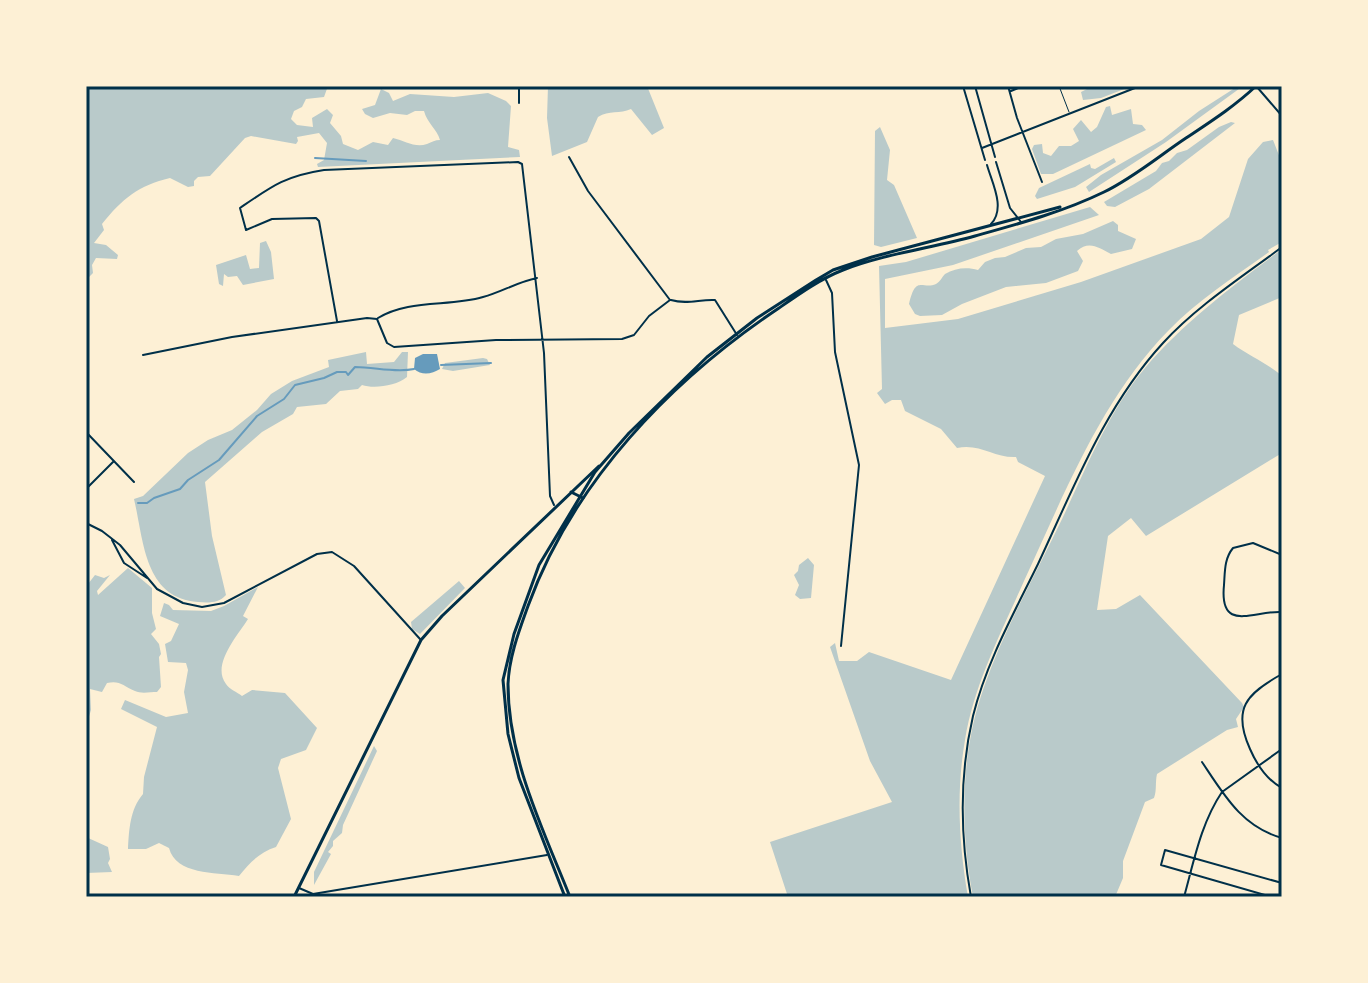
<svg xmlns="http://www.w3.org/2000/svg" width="1368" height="983" font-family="'PT Serif',serif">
<rect width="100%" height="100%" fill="#fdf0d5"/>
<!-- green -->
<path fill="#b9caca" d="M86,86H328L324,97L306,99L302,107L294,111L291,119L297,125L313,127L312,118L327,109L333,115L330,123L341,136L343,144L358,150L373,142L388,145L393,138C405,141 415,148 427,144C432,142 435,140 440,140C437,129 427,123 424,111H415L407,115L390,113L373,118L365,114L362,109L375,105L381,89L389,93L393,101L410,94L454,97L488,93L506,101L511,106L508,147L519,150L520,157L318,167L317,164L324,160L327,143L319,133L297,137L298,141L296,144L251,136L245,138L210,176L198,177L194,181V186L188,187L170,178C139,185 122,199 102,224L104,230L94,243L106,245L118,255L117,259L96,258L92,265L93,273L86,280Z
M548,86H647L664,128L652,135L631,109C620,114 609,110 598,117L587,142L552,156L547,118Z
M1093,86H1132L1101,98L1083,100L1081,92Z
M1238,86H1243L1166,142L1089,192L1086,187L1101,175L1162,140L1199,111Z
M1110,106L1112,115L1131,109L1133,124L1142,125L1146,130L1053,174H1041L1032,149L1034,145L1042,144L1043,153L1051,156L1059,146H1071L1079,141L1073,129L1081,120L1091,132L1097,127L1106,107Z
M1231,122L1235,123L1149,189L1115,207L1107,206L1104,202L1156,171L1162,163L1169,161L1177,153L1187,150L1219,127Z
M880,127L890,150L887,180L894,185L917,238L881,247L874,245L875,131Z
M1273,140L1282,163V242L1268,250L1269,252C1236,276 1198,300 1169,330C1101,399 1064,495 1024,581C1001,633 974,684 965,740C956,792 959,845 968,897H788L770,842L892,802L870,761L830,647L835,643L839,661H857L869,652L951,680L1045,476L1018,462L1016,457C994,458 980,443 957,448L941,429L905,411L901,400H892L885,404L877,393L882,389L879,266L906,262L1090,207L1099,215L953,265L885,279V328L958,319L1081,282L1201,239L1229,217L1248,159L1263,142Z
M1114,158L1116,162L1075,187L1037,199L1035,196L1039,188L1090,164L1091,168L1095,169Z
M1113,221L1118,225V231L1136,239L1132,249L1111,254C1099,248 1089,240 1077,251L1083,261L1078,271L1046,283L1006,287L962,304L942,315L920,316L915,314L909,304C916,274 922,290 936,284C940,282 942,277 945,274C955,268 967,267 978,270L985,262L995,258L1005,257L1026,248L1041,247L1056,239L1083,234Z
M266,241L271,252L274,279L243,285L237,276L228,277L224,274L223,286L219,284L216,265L246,255L250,269L259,268L260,243Z
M1282,249V297L1239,315L1233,344C1249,356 1267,363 1282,376V453L1146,536L1131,518L1108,536L1097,610L1116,609L1140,595L1242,703L1244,707L1236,719L1238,727L1227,730L1157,774C1155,783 1157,790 1154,798L1145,802L1123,861V878L1115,897H973C960,828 960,754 984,687C1004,629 1037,572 1063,517C1087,466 1109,411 1145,368C1185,321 1233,286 1282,249Z
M366,352L367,364L394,362L402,352H408L407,377C396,386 374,389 362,385L358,389L340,391L326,404L297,407L293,414L262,432L205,482L212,536L226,595C219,603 209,603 198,602C144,598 144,541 134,499L143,496L188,453L208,440L232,430L257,410L271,394L292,381L329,367L328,360Z
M483,358L487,359L490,365L453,371L442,369L445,363Z
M808,558L814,565L811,598L800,599L795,595L799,585L794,575L798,571L799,565Z
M128,568L152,588V613L156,629L151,634L159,644L161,654L159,657L161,687L157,692C150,692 141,694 135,691C123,686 120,680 107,683L102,692L90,689L91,710L86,726V583L88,584L95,575L104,578L110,575L97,591L98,595Z
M459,581L465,588L420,634L412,629L411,622Z
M258,587L243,616L248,619C238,635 211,665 226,684C229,689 237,692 242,696L252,690L285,693L317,728L306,750L281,759L278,768L291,819L276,847C260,852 249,863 239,876C215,872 176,875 169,848L159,843L146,849H128C129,830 130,809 143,794L144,777L157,727L121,709L125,700L166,717L188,713L184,692L188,670L186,663L168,662L165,644L171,641L179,624L160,616L164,603L169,605L173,610L211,611L224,606Z
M374,746L377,751L343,825L342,833L333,841V846L328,852L331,854L314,885V872Z
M86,837L108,847L110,859L108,863L112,872L86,873Z"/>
<!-- water -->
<path fill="#669bbc" d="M423,354H437L440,369C432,374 422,376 414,369L415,358Z"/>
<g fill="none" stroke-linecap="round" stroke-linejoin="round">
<!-- stream -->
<path stroke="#669bbc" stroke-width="2" d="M315,158L366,161
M441,365L491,363
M138,503H147L154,498L180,489L188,480L219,460L257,416L284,399L295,385L324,378L337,372H346L348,375L355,367C375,367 395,373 414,369"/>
<!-- service -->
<path stroke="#003049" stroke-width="1" d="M1059,86L1069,112"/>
<!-- minor -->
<path stroke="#003049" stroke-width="2" d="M963,86L985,160
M975,86L995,157
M1008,86L1017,118L1042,182
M1257,87L1282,116
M1011,91L1023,86
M519,103V86
M982,148L1140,86
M996,162L1010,208L1021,222
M987,165C992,183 1006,208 991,224
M826,280L832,293L835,352L859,465L841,646
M671,300C687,305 700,299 715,300L737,335
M378,318C409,299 449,307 483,297C502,292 517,282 537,278
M337,321L319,221L316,218L272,219L246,230L240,208C272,186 285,176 324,170L518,162L522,164L544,353L550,496L554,505
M143,355L232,337L367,318L377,319L387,343L394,347L496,340L622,339L634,335L649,316L670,300L588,191L569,157
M86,432L134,482
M86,489L113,462
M86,523L102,531L120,545L157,589L183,603L202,607L224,603L317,554L332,552L354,566L420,639
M112,540L124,563L147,578
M1282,555L1253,543L1233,548C1224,559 1225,572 1224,585C1219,634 1254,610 1282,612
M1282,674C1246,694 1232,709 1250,749C1257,765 1267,780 1282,788
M1202,762C1224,795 1242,827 1282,838
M299,888L313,894L547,855
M971,897C960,836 959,776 973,716C986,663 1014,613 1038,564C1074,487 1105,406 1163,343C1197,306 1242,277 1282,247
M1184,897C1194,861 1201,823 1222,792L1282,749
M1272,897L1161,865L1165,850L1282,883"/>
<!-- tertiary -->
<path stroke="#003049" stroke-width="3" d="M571,492L583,498
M294,897L421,640L442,616L599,466"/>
<!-- secondary -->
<path stroke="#003049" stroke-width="3" d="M565,897L519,778L508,734L503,680L514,634L539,565L595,472L629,433L707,357L757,318L816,280L833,270L872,257L1060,207
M570,897C543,829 508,759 508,684C509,657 519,631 528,606C573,482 670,381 779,308C799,294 820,279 843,270C884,254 931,248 975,236C1018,224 1063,212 1104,192C1133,178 1159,156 1186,138C1210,122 1235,106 1256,86"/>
</g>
<!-- border -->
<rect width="1368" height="983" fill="none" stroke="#fdf0d5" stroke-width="176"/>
<rect x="88" y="88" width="1192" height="807" fill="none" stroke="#003049" stroke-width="3"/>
</svg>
